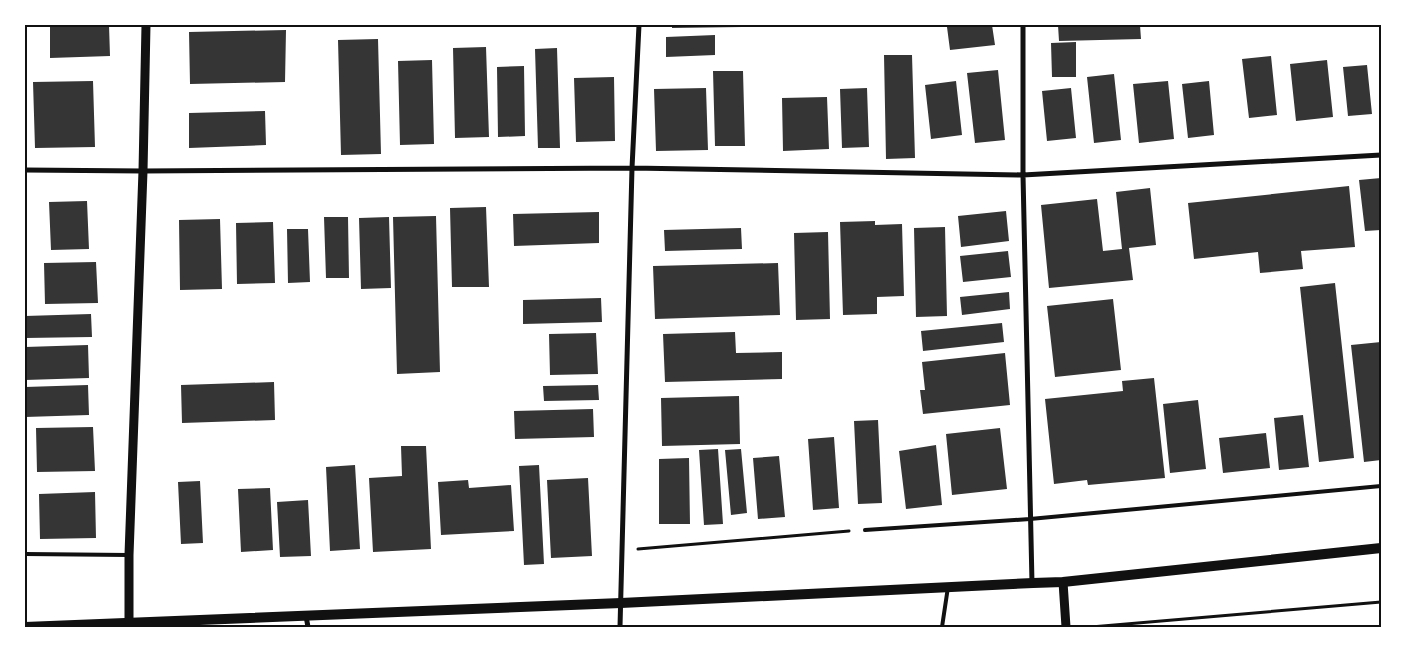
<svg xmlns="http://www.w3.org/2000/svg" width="1406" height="652" font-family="'Crimson Pro',serif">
<rect width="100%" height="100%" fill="#fff"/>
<!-- building -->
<path fill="#353535" d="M50,25H109L110,56L50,58Z
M672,25H742V27L672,28Z
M968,25H992L995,45L950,50L947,27Z
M1058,25H1140L1141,39L1059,41Z
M286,30L285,82L190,84L189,32Z
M715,35V55L666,57V37Z
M378,39L381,154L341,155L338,40Z
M1076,42V77H1052L1051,43Z
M486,47L489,137L455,138L453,48Z
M557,48L560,148H538L535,49Z
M884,55H912L915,158L886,159Z
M1271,56L1277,115L1249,118L1242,59Z
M432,60L434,144L400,145L398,61Z
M1327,60L1333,117L1296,121L1290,64Z
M1367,65L1372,114L1348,116L1343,67Z
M524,66L525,136L498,137L497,67Z
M998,70L1005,140L975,143L967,73Z
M713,71H743L745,146H715Z
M1114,74L1121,140L1094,143L1087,77Z
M614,77L615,141L576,142L574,78Z
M93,81L95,147L35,148L33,82Z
M956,81L962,135L931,139L925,85Z
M1168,81L1174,139L1139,143L1133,84Z
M1209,81L1214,135L1188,138L1182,84Z
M706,88L708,150L656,151L654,89Z
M867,88L869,147L842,148L840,89Z
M1071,88L1076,138L1047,141L1042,91Z
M827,97L829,149L783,151L782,98Z
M265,111L266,145L189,148V113Z
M1381,178V230L1365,231L1359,180Z
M1349,186L1355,247L1301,251L1303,269L1260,273L1258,252L1194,259L1188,203Z
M1150,188L1156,245L1129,248L1133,280L1049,288L1041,205L1097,199L1103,251L1122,249L1116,192Z
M87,201L89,249L51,250L49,202Z
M486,207L489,287H452L450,208Z
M1006,211L1009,241L961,247L958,216Z
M599,212V243L514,246L513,214Z
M436,216L440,372L397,374L393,217Z
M324,217H348L349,278H326Z
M389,217L391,288L361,289L359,218Z
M220,219L222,289L180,290L179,220Z
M875,221V225L902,224L904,296L877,297V314L843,315L840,222Z
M273,222L275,283L237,284L236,223Z
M945,227L947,316L916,317L914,228Z
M741,228L742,249L665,251L664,230Z
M287,229H308L310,282L288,283Z
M828,232L830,319L796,320L794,233Z
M1008,251L1011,277L963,282L960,256Z
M96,262L98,303L45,304L44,263Z
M778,263L780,315L655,319L653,266Z
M1335,283L1354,458L1319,462L1300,287Z
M1009,292L1010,309L962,315L960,297Z
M601,298L602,322L523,324V300Z
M1113,299L1121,370L1055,377L1047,306Z
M91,314L92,337L25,338V316Z
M1002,323L1004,342L923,351L921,331Z
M735,332L736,353L782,352V379L665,382L663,334Z
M596,333L598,374L550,375L549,334Z
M1381,342V460L1364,462L1351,345Z
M88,345L89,378L25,380V347Z
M1005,353L1010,405L923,414L920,390H925L922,362Z
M1154,378L1165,478L1088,485L1087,480L1054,484L1045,399L1123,391L1122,381Z
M274,382L275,420L182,423L181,385Z
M88,385L89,415L25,417V387Z
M598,385L599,400L544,401L543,386Z
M739,396L740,444L662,446L661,398Z
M1198,400L1206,469L1170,473L1163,404Z
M593,409L594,437L515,439L514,411Z
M1303,415L1309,467L1279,470L1274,418Z
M878,420L882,503L858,504L854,421Z
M93,427L95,471L37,472L36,428Z
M1000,428L1007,489L952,495L946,434Z
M1266,433L1270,468L1223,473L1219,438Z
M834,437L839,508L813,510L808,439Z
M936,445L942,505L906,509L899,451Z
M401,446H426L431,549L373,552L369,478L402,476Z
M718,449L723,524L704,525L699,450Z
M741,449L747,513L731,515L725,450Z
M779,456L785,517L758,519L753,458Z
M689,458L690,524H659V459Z
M355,465L360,549L330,551L326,467Z
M539,465L544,564L524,565L519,466Z
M588,478L592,556L551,558L547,480Z
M468,480L469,488L511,485L514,531L441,535L438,482Z
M200,481L203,543L181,544L178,482Z
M270,488L273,550L241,552L238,489Z
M95,492L96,538L40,539L39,494Z
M308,500L311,556L280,557L277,502Z"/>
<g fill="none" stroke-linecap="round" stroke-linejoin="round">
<!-- path -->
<path stroke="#111" stroke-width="3" d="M638,549L849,531
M1091,627L1381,602"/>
<!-- service -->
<path stroke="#111" stroke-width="4" d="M865,530L1030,519L1381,486
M25,554L128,555
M942,627L948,587"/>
<!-- minor -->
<path stroke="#111" stroke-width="5" d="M1023,25V175L1032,583
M25,170L143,171L632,168L1023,175L1381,155
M306,616L308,627
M620,627L632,168L639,25"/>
<!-- tertiary -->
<path stroke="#111" stroke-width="9" d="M1063,582L1066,627
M129,623V555L143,171L146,25"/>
<!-- secondary -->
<path stroke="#111" stroke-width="10" d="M25,627L621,603L1033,583L1063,582L1381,548"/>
</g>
<!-- border -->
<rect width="1406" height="652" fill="none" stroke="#ffffff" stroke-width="52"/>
<rect x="26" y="26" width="1354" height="600" fill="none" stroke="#111" stroke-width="2"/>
</svg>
